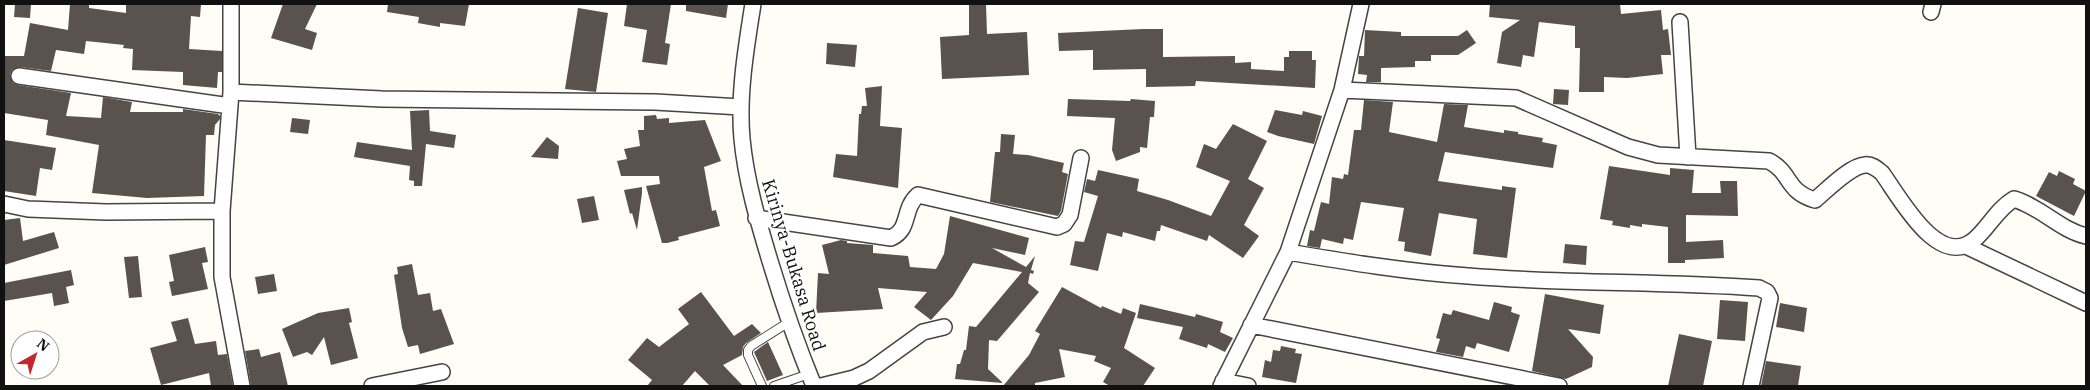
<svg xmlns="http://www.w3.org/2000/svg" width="2090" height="390" font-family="'IBM Plex Serif',serif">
<rect width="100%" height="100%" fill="#fffdf5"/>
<!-- building -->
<path fill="#5a524d" d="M15,4H31L30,18L14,17Z
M70,4H89V8L126,13V4L160,5V4H201L200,17L191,16L189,49L222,51V72H218L217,88L183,85V72L132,70L133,49L123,48L124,45L86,41L84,54L56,50L51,71L20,67L12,70L10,75L13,83L18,85L71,93L66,116L101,118L103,97L132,102L130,112H183V109L218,114L220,116V119L215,125L214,135H206L204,196L147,198L92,193L99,145L46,135L48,120L4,113V56H24L30,23L68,30Z
M283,4H317L305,29L317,33L312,50L271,38Z
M388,4H469L465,26L440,23V27L418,23L419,17L387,12Z
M627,4H671L665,43L670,44L667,65L642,62L647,30L624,26Z
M686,4H728L726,18L686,11Z
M969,4H986L987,34L1027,32L1029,75L942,79L940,37L969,35Z
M1490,4H1620L1621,14L1661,10L1663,30L1668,29L1671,55H1661L1663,74L1627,78L1604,77V92H1579L1580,48H1575V26L1539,22L1534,57L1523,55L1521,67L1497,63L1502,32L1520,20L1489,17Z
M578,8L608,13L596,92L565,89Z
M1143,29H1163V57L1235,56V63L1251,62V69L1284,71V57H1289V51H1312V60H1316L1315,88L1196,81L1195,86L1146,87V69L1093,70V50L1059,51L1058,33Z
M1365,30L1401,32V36H1458L1467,30L1476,43L1458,55H1431V61H1415V67L1381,68V82H1366L1367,75L1358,74L1359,56H1364Z
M827,43L857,45L855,67L826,64Z
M882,86L880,126L902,128L898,188L833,177L836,154L857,156L859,114H861L862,106H867L865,88Z
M1554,89L1569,90L1568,105L1553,104Z
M1068,99L1130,101L1131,99L1155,101L1154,117H1150L1147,148L1140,147V152L1116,161L1112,150L1115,118L1067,116Z
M1364,100L1393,102L1389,132L1437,142L1444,104L1468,105L1464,127L1504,133V130L1518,132V134L1543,138L1542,142L1557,145L1553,168L1445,152L1438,181L1502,190V186L1516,188L1507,258L1473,254L1477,219L1439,213L1431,256L1404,251L1405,242L1398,241L1404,208L1361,202L1353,240L1344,238L1343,244L1322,239L1320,248L1307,246L1310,230L1314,231L1321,202L1329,204L1332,177L1343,179L1344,174L1348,175L1354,130H1361Z
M429,110L430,131L456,135L454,148L426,144L422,186H414V181L409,180L410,166L354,157L357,142L412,150L410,111Z
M1275,110L1302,115L1303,111L1322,116L1314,144L1278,136L1267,132Z
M656,115L657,119L669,118V123L705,120L721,161L704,167L712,211L716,210L720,226L678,237L679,240L667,243H662L646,186L660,184L659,176H621L617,161L627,159L624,149L640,146L638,130H644V116Z
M292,118L310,120L308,134L290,132Z
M1233,124L1267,141L1248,179L1264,188L1244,225L1259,236L1243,258L1209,235L1207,241L1161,225L1160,231H1157L1155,241L1123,232L1122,237L1107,233L1098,271L1070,265L1075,241L1084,242L1098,196L1084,192L1087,179L1095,181L1098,170L1139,179L1137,191L1168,200L1211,216L1230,181L1196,167L1204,144L1216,149Z
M1001,134L1015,135L1013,154L1028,155L1064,163L1062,172L1068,174L1061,211L1058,216L990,202L995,152H1000Z
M547,137L559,146L558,159L531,157Z
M4,140L56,148L52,170L40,168L36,196L4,191Z
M1609,166L1670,175V168L1694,170L1692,193H1721L1720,181H1737L1738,216L1686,215V242L1723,240L1724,258L1685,260V263H1668V227L1642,224V227L1630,225V228L1612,225L1613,221L1600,219Z
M2059,171L2075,179L2073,184L2086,191L2074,216L2036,196L2049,172L2057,176Z
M642,187V193L637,230L632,213L630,214L624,190Z
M594,196L599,220L582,223L577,199Z
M950,216L1029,238L1025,255L992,248L1026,267L1035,256L1031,270L1034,271L1033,274L1030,273L1028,283L1039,292L997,341L989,340L988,369L1003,383L955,379L957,364H960L964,350H966L969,326L976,327L1022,272L973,263L953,296L931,320L914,307L927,292L878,288L883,309L816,313L818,273L829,274L822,245L841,240L847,241V243L873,245V253L908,256L910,267L936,269L944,254Z
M20,218L23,241L54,232L59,248L4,265V220Z
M1565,244L1587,246L1586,265L1563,263Z
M205,247L208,262L202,263L208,289L172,296L169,282L174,281L169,255Z
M138,256L142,297L129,298L124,257Z
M412,264L418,295L430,293L433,311L441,309L454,344L420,354L418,345L408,347L402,328L394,275L398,274L397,267Z
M71,270L74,285L66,287L69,303L54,306L52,293L4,301V283Z
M274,274L277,291L258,294L255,277Z
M1062,287L1101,308L1102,306L1121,314L1123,308L1136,313L1124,348L1155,368L1143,386H1110L1103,382L1111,368L1094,361L1096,356L1059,349L1065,377L1035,383V386H1003L1029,355L1040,334L1035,331Z
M701,292L734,336L752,324L761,333L746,343L743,347L742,355L723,365L743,386H710L695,371L682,386H647L652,380L628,360L647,338L659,347L689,324L678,309Z
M1545,294L1604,305L1600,334L1568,329L1593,357L1592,367L1566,379L1532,371Z
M1720,300L1748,302L1745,341L1717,339Z
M1494,302L1512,307L1511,312L1520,315L1509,352L1477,343L1475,349L1466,346L1463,357L1436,352L1440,339L1436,338L1443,313L1451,315L1453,310L1489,320Z
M1780,303L1807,308L1804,332L1776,327Z
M1140,304L1195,317L1196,314L1223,322L1220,332L1233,338L1225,352L1208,344L1207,348L1179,339L1183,327L1137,318Z
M349,308L352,322L349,323L358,358L331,365L324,337L312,355L307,352L293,357L282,329L318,313Z
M188,318L195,344L216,341L218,355L227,354L233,386H211L209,373L161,385L150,348L177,341L171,322Z
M1679,334L1712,341L1703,386H1668Z
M768,342L783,375L767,381L754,352Z
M1281,346L1296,349L1295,353L1302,354L1296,383L1262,377L1265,360L1271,362L1273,350L1280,351Z
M259,349L261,357L280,352L288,386H251L245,351Z
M1766,361L1801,366L1798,386H1761Z"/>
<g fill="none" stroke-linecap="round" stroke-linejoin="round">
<defs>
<path id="lane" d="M762,386L748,355V350L751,346L789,322
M774,386L809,374"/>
<path id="street" d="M231,4V92L222,211V277L242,386
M753,4C746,48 738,95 742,139C746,181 758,221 770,261C783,304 797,345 814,386
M1931,12L1933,4
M1680,22L1688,157
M19,76L230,106
M1342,90L1516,98L1628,147L1658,155L1769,161C1792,173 1785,191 1815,200C1827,190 1850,166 1865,165C1872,164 1877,169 1882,173C1899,196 1938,270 1974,240C1989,227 1997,209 2014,199C2041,207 2060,230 2086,236
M231,92L382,99L655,102L741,107
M4,204L28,209L106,212L222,211
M756,218L891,238C911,229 902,209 918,195L1057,227L1064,224L1070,215L1081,158
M1966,246L2086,303
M1288,252C1347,262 1408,272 1468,276C1565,284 1662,281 1759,288L1767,292L1770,298L1751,386
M1251,325L1559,386
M1223,381L1248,386
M372,386L442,372
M821,386L854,378L869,371L923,332L944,327
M1221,386L1288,252L1342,90L1361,4"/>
</defs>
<!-- lane casing -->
<use href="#lane" stroke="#444" stroke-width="10"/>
<!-- street casing -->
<use href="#street" stroke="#444" stroke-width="18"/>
<!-- lane -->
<use href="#lane" stroke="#fff" stroke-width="8"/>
<!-- street -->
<use href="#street" stroke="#fff" stroke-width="15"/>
</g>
<g text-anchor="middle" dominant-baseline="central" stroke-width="5" stroke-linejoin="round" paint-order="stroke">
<!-- street labels -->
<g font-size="18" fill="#111" stroke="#fff">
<text transform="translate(794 265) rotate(73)">Kirinya-Bukasa Road</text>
</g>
</g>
<!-- border -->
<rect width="2090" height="390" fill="none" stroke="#111111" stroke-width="10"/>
<!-- north arrow -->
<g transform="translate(35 355) rotate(39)"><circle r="24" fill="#ffffff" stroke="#a0a0a0"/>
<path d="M0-4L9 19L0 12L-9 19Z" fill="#c4262e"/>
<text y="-8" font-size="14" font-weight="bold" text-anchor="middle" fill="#111111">N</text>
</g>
</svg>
